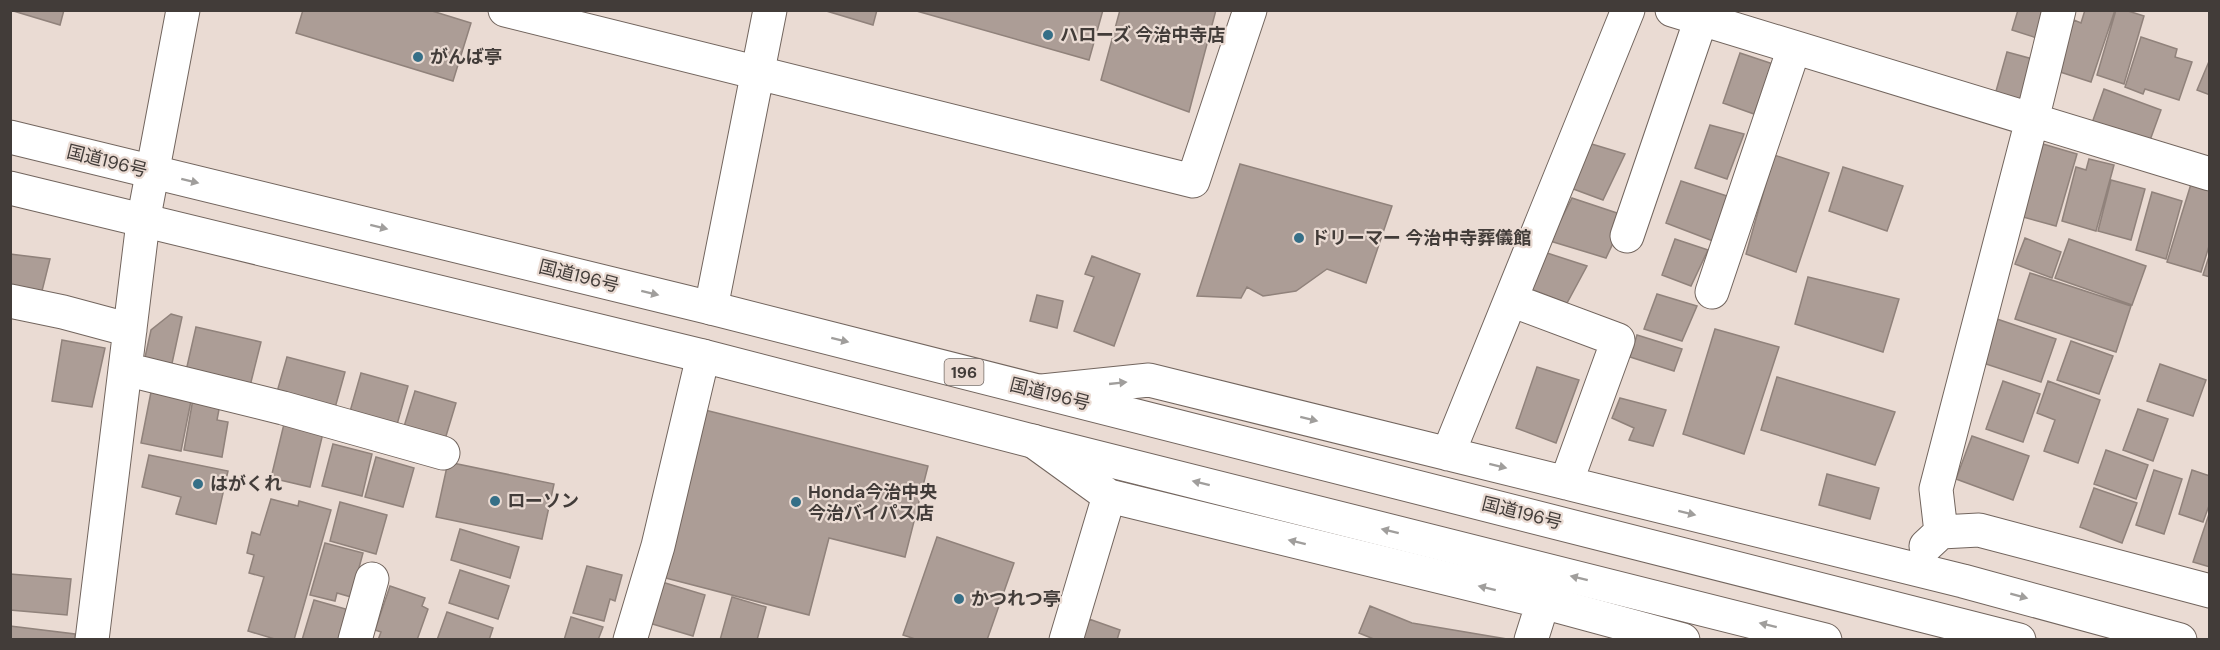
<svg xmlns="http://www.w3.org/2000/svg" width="2220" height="650" font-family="'DM Sans','Noto Sans JP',sans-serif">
<rect width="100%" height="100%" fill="#eadbd3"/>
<!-- building -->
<path fill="#ac9d96" stroke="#90827b" stroke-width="1.5" d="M10,10H64L60,25Z
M303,10H429L471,23L453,81L296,33Z
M823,10H877L873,25Z
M913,10H1103L1089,60Z
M1120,10H1216L1189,112L1101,80Z
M2018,10H2048L2040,39L2012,30Z
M2085,10H2115L2091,82L2057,71L2074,20L2081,23Z
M2116,10H2125L2144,16L2124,84L2097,75Z
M2141,37L2177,49L2175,57L2192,62L2179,100L2145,89L2143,94L2125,87Z
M2007,52L2040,61L2026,110L1993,102Z
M1740,53L1773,64L1754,114L1723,103Z
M2210,59V95L2197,90Z
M2104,89L2161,110L2149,143L2092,123Z
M1710,125L1744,134L1727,179L1695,168Z
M1585,142L1625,154L1603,200L1568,187Z
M2043,144L2077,154L2056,226L2023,217Z
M1774,155L1829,173L1796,272L1746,254Z
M2089,159L2114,165L2096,231L2062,221L2076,167L2086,170Z
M1240,164L1392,206L1366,283L1327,269L1296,291L1263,296L1247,287L1241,298L1197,296Z
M1843,167L1903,186L1887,231L1829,211Z
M2111,180L2145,189L2131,240L2098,231Z
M1681,181L1730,197L1713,241L1666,223Z
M2191,184L2210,190V243L2201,272L2167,262Z
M2152,192L2182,201L2166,259L2136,250Z
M1572,198L1626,216L1606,258L1550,241Z
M2025,238L2061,252L2052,278L2015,264Z
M1675,239L1708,250L1691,286L1662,275Z
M2069,239L2146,266L2132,305L2055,278Z
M1544,252L1587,266L1567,303L1528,288Z
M2210,253V277L2203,275Z
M10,254L50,259L41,295L10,290Z
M1092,256L1140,274L1114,346L1074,331L1094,277L1085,274Z
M2030,273L2131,306L2116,352L2015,319Z
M1808,277L1899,299L1883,352L1795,324Z
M1657,294L1697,306L1682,341L1644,329Z
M1037,295L1063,301L1057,328L1030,321Z
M171,314L182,317L171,368L144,362L151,330Z
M1997,319L2056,339L2041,382L1983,363Z
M196,327L261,342L250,386L186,371Z
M1715,329L1779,347L1744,454L1683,434Z
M1637,335L1682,349L1674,371L1630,357Z
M62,340L105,348L92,407L52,401Z
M2071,341L2113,356L2099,394L2057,380Z
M287,357L345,372L333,415L275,399Z
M2160,364L2206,380L2193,416L2147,401Z
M1537,367L1579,380L1556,443L1516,428Z
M361,373L408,386L396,428L349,415Z
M1777,377L1895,412L1875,465L1761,430Z
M2003,381L2040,394L2023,442L1986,429Z
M2048,381L2100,400L2078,463L2044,451L2055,420L2037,413Z
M152,387L192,396L181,451L141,443Z
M415,391L456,403L443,446L402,433Z
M1620,398L1666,410L1653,446L1629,440L1634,428L1612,418Z
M193,399L220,404L217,420L228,422L222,457L184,450Z
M697,408L928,466L905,557L829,538L809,615L654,575Z
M2138,409L2168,419L2153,461L2123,450Z
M284,424L323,433L310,487L271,478Z
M1972,436L2029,456L2013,500L1956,479Z
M333,444L372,454L362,496L322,486Z
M2106,450L2148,465L2136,499L2094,484Z
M149,455L228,471L216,524L176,514L181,497L142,487Z
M376,457L414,468L403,507L365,497Z
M448,462L554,484L542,539L436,517Z
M2154,470L2182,479L2164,534L2136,525Z
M2192,470L2210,476V503L2203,522L2179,514Z
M1827,474L1879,488L1870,519L1819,505Z
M2094,488L2137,503L2122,543L2080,527Z
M271,499L298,506L299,501L331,510L294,640H278L248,631L264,577L249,573L254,555L247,553L252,532L260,535Z
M340,502L387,515L376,554L330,541Z
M2210,511V567L2193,562Z
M460,529L519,547L510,578L451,560Z
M937,537L1014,563L987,640H918L903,635Z
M325,543L363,553L351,597L337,593L335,601L310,595Z
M587,566L622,575L615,601L610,599L604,621L573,613Z
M460,570L509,586L498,619L449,603Z
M10,574L71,579L67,615L10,610Z
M662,582L705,595L693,636L649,623Z
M390,586L425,598L422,606L428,609L417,640H378L381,632L375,630Z
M732,597L766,607L757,640H720Z
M314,600L349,610L340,640H302Z
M1370,606L1412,623L1507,639L1376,640L1359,633Z
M447,612L493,628L489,640H437Z
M571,617L603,627L598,640H564Z
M1089,619L1120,630L1117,640H1082Z
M10,626L75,634V640H10Z"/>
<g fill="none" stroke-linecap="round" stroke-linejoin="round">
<defs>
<path id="street" d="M505,10L1193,181L1250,10
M1672,10L2210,174
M1627,236L1701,19
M1712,292L1794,48
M1511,300L1618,340L1566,483
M10,301L63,312L130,330
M711,308L770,10
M125,369L283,408L443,453
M1042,391L1149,380L1963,581L2180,640
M1033,441L1109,496L1543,602L1683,640
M1448,454L1628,10
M1941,532L1936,489L2032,120L2059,10
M1926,546L1941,532L1979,530L2210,591
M92,640L143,222L183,10
M355,640L372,579
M630,640L658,546L703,356
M1066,640L1109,496
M1531,640L1543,602"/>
<path id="highway" d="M10,137L711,308L2019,640
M10,188L703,356L1032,441L1825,640"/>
</defs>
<!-- street casing -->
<use href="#street" stroke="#72655e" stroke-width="35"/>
<!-- highway casing -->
<use href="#highway" stroke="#72655e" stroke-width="35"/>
<!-- street -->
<use href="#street" stroke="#fff" stroke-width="33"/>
<!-- highway -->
<use href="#highway" stroke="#fff" stroke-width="33"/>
</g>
<!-- one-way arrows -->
<defs><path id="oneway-solid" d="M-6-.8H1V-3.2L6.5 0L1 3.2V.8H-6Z" transform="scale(1.5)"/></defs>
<g fill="#a09e9c">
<use href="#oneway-solid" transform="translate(190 181) rotate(14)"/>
<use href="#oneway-solid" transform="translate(379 227) rotate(14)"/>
<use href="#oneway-solid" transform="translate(650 293) rotate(14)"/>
<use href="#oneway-solid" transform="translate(840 340) rotate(14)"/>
<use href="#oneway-solid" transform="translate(1118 383) rotate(-6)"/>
<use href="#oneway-solid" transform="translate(1309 419) rotate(14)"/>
<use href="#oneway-solid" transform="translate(1498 466) rotate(14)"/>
<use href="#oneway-solid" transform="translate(1201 483) rotate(-166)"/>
<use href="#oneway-solid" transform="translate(1687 513) rotate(14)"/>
<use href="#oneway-solid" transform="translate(1390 531) rotate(-166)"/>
<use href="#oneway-solid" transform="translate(1297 542) rotate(-166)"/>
<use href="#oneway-solid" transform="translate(1579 578) rotate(-166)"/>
<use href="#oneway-solid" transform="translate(1487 588) rotate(-166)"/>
<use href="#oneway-solid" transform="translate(2019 596) rotate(15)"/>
<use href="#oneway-solid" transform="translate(1768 625) rotate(-166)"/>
</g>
<!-- markers -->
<g fill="#356f87" stroke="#eadbd3" stroke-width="2">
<circle cx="1048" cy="35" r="6"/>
<circle cx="418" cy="57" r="6"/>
<circle cx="1299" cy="238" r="6"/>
<circle cx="198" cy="484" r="6"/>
<circle cx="495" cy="501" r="6"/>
<circle cx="796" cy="502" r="6"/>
<circle cx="959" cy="599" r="6"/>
</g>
<g text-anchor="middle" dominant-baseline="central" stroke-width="4.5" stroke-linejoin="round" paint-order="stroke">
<!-- shield labels -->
<rect fill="#eadbd3" stroke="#746c67" stroke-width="1.5" x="944.5" y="359" width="39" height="26" rx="4.5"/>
<g font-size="16" font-weight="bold" fill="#423c39">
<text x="964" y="372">196</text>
</g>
<!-- poi labels -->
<g font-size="18" font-weight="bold" fill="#423c39" stroke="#eadbd3" text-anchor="start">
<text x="1060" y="35">ハローズ 今治中寺店</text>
<text x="430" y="57">がんば亭</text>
<text x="1311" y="238">ドリーマー 今治中寺葬儀館</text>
<text x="210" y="484">はがくれ</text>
<text x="808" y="492">Honda今治中央<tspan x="808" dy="21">今治バイパス店</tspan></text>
<text x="507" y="501">ローソン</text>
<text x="971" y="599">かつれつ亭</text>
</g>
<!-- street labels -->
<g font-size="18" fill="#423c39" stroke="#eadbd3">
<text transform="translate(107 161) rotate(14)">国道196号</text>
<text transform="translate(579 276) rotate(14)">国道196号</text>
<text transform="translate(1050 394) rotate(14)">国道196号</text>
<text transform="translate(1522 513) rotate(14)">国道196号</text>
</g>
</g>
<!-- border -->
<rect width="2220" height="650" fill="none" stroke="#423c39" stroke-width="24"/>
</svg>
